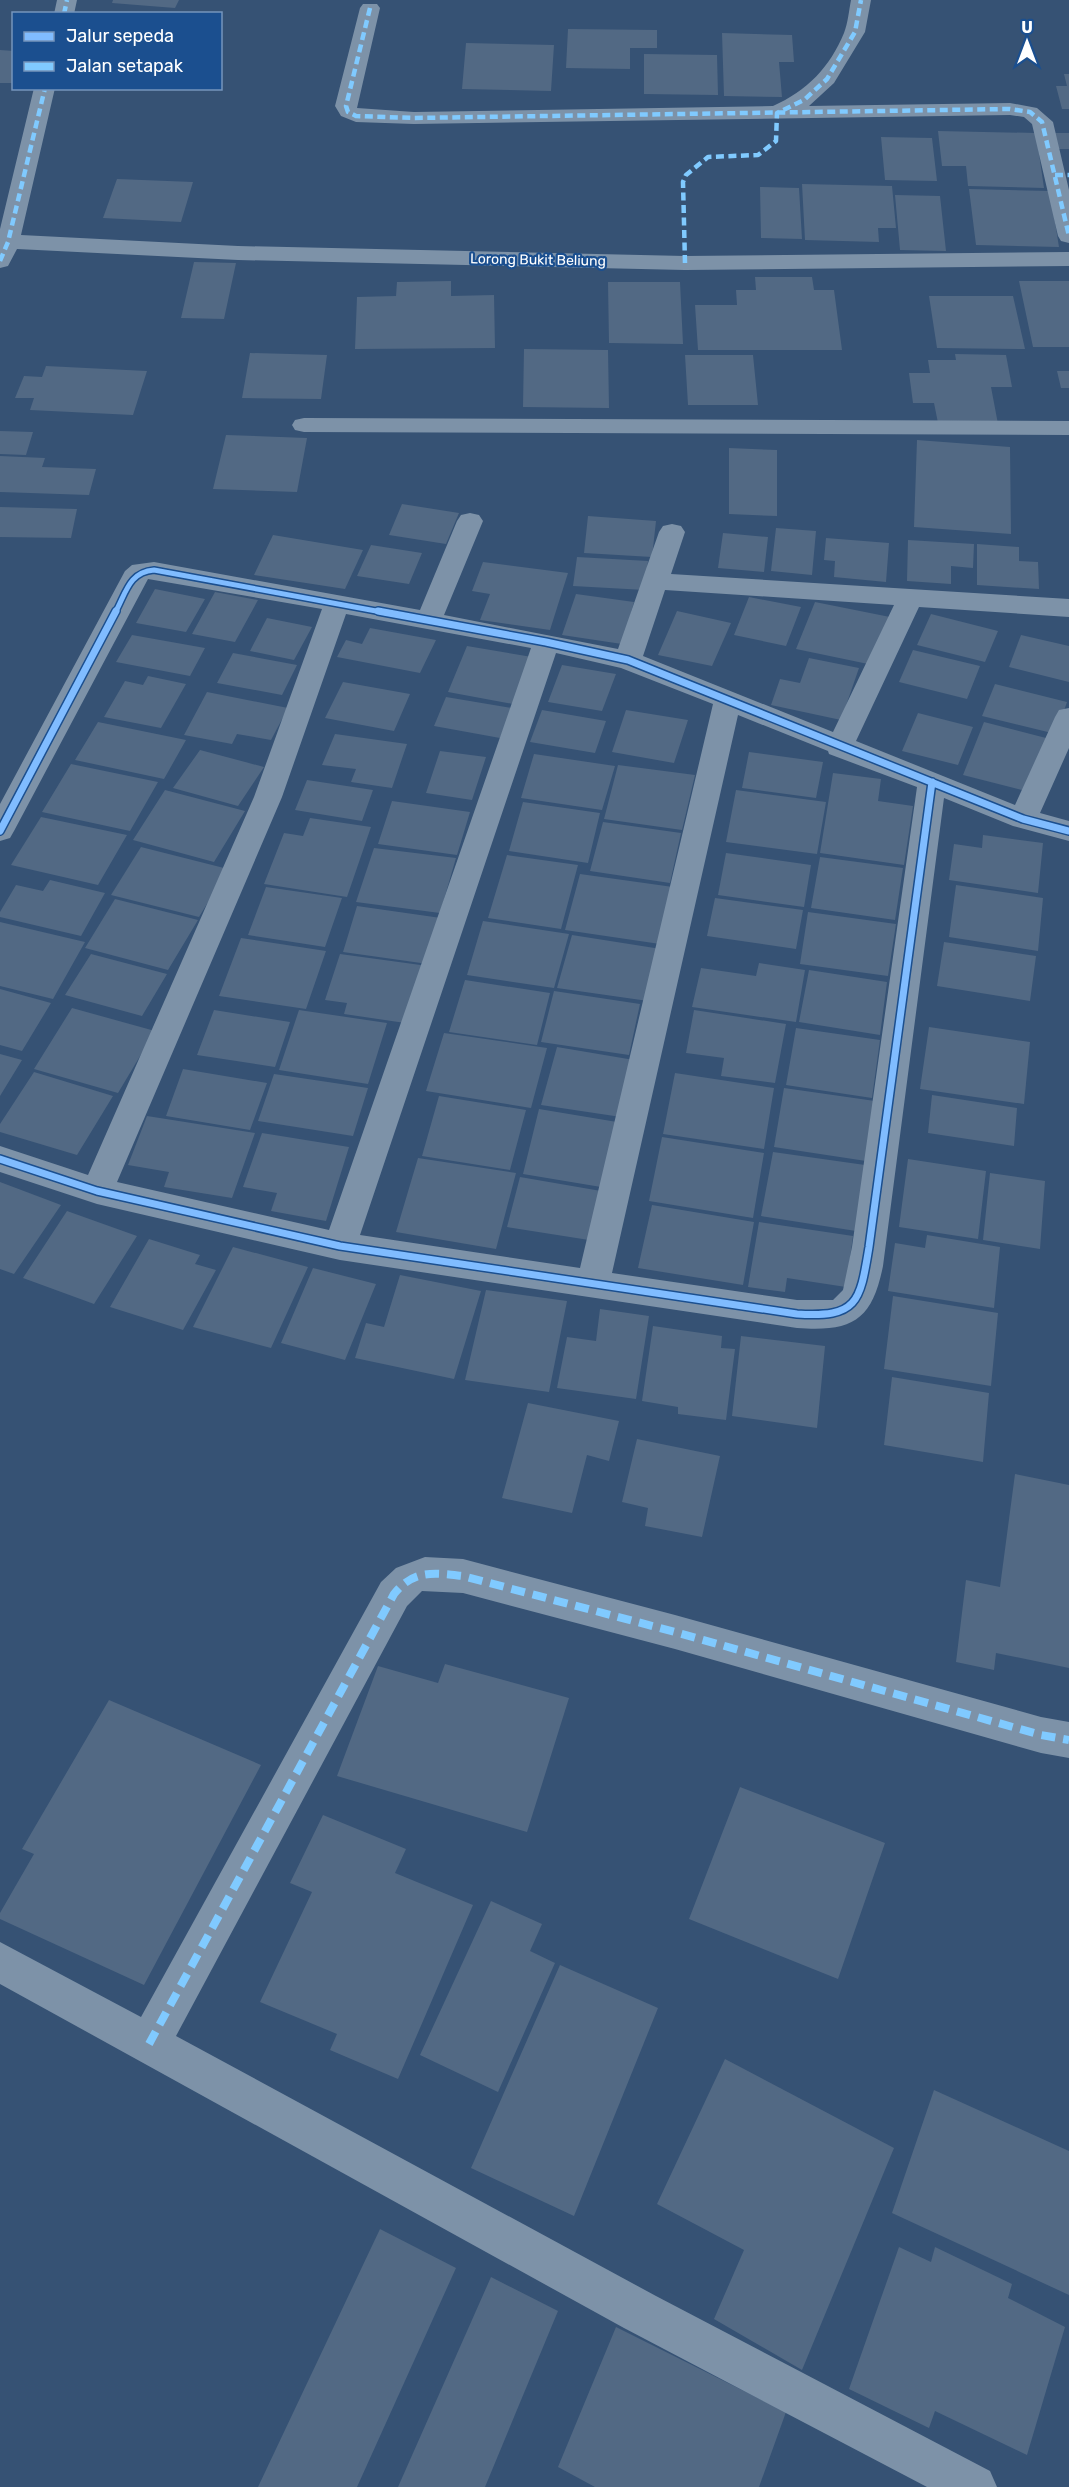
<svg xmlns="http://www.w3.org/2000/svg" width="1069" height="2487" font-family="Rubik,sans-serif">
<rect width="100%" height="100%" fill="#365274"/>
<!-- building -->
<path fill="#526984" d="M113,0H179L175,8L112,3Z
M568,29L657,30V48H630V69L566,68Z
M722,33L792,35L794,62H779L782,97L724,96Z
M466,43L554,45L551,91L462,89Z
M0,50L14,51V83H0Z
M644,54L717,55L718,95L644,94Z
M1064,74H1069V109H1062L1056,86H1067Z
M938,131L1036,133L1044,188L968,186L966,166H942Z
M1054,133H1069V149H1058Z
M881,137L932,138L937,181L885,180Z
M117,179L193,182L181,222L103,218Z
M802,184L892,186L896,228H878L879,242L805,240Z
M760,187L799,188L802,239L761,238Z
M969,189L1050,191L1059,247L976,245Z
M895,195L940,196L946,251L900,250Z
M194,262L236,263L224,319L181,318Z
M755,277H812L814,290H834L842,350H698L695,305H737L736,290H756Z
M451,281V296L494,295L495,348L355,349L357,297L396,296L397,282Z
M1019,281H1069V347H1033Z
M608,282H680L683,344L609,343Z
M929,296H1013L1025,349L937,348Z
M524,349L608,350L609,408L523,407Z
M250,353L327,355L321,399L242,398Z
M955,354L1006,355L1012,387H991L998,424L938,423L934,403H913L909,373H930L928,360H956Z
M685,355H753L758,405H688Z
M46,366L147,371L133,415L30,410L34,398H15L24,376L42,377Z
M1057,371H1069V388H1061Z
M0,431L33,432L26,455L0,454Z
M226,435L307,438L297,492L213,489Z
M917,440L1010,447L1011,534L914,527Z
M729,448L777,450V516L729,514Z
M0,456L45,458L42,467L96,469L89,495L0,492Z
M402,504L459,513L446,544L389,535Z
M0,507L77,509L71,538L0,537Z
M588,516L656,521L652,557L584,553Z
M776,528L816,531L812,575L771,571Z
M723,533L768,537L764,572L718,568Z
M273,535L363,550L345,589L254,575Z
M826,538L889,543L886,582L834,577L835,561L824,560Z
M908,540L974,544L973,568L951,566V584L907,581Z
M977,544L1019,547V561L1038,562L1039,589L977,585Z
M371,545L422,553L409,584L357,576Z
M577,557L648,561L645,590L573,586Z
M483,562L568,573L550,630L480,620L490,594L472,591Z
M155,589L205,599L186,632L136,623Z
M215,592L258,600L235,642L192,634Z
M576,594L634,602L622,644L562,635Z
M749,597L801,607L786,646L734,635Z
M815,602L890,617L873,665L796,649Z
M677,611L731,623L712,666L658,655Z
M931,614L998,631L985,662L917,645Z
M267,618L312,627L294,660L250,651Z
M370,628L436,640L420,673L337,657L346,640L362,644Z
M132,635L205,648L190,676L116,662Z
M1021,635L1069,646V682L1009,667Z
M467,646L532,657L513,704L448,692Z
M913,650L980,666L967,699L899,682Z
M233,653L297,665L282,695L217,683Z
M809,658L859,668L841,720L771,705L780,679L800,683Z
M562,665L616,674L602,711L548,702Z
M148,676L186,684L161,728L104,717L125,681L143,685Z
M343,682L410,694L394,731L325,718Z
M995,684L1067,702L1056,734L982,716Z
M207,692L288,708L271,740L237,734L232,744L184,735Z
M446,697L512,708L500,738L434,726Z
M542,710L606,721L595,753L530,742Z
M626,710L688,720L674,763L612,752Z
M918,713L973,727L958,765L902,751Z
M98,722L186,740L164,779L75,760Z
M984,722L1046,738L1026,791L963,775Z
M335,734L407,744L392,788L351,782L356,769L322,765Z
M200,750L264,767L238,806L173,788Z
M440,751L486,757L472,800L426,793Z
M749,752L823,762L816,798L742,788Z
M534,754L615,766L602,810L521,798Z
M71,764L158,782L130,831L42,812Z
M618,765L695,775L682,830L604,819Z
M833,773L881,779L878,801L913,806L904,865L820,853Z
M307,780L373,790L362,821L295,810Z
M165,790L245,811L214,862L133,840Z
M736,790L826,802L817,854L726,842Z
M392,801L470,812L457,855L378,844Z
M523,802L600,813L588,863L509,851Z
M41,817L127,835L98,885L11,865Z
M310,818L371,827L347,897L264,884L284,833L303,836Z
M603,822L681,833L670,883L590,871Z
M983,835L1043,843L1038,893L949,880L954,844L982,848Z
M141,847L228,869L199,917L111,895Z
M374,848L456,858L440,913L356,902Z
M726,853L811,865L804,907L718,895Z
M507,855L578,865L561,929L488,918Z
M820,857L903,868L895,920L811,908Z
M580,874L673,887L660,944L565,930Z
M50,880L105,893L81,936L0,917V912L16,885L43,891Z
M956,885L1043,898L1038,951L949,937Z
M266,887L342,898L325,947L248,935Z
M715,898L803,910L796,949L707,936Z
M115,899L198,920L168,970L85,948Z
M357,906L441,918L428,964L343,952Z
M808,912L896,924L888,976L800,964Z
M483,921L569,934L554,988L467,975Z
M0,922L85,942L53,999L0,986Z
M572,935L661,949L648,1001L557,988Z
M241,938L326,951L306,1009L219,996Z
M944,942L1036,956L1030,1001L937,986Z
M91,954L167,974L142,1016L65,995Z
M340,954L428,966L412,1024L344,1014L347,1003L325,1000Z
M759,963L805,970L796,1022L692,1007L701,968L756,976Z
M809,970L887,982L880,1035L799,1022Z
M465,980L550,993L537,1045L449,1032Z
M0,989L51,1003L22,1051L0,1045Z
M554,991L640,1004L629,1055L541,1042Z
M72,1008L155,1031L118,1093L34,1069Z
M214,1010L290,1022L275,1067L197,1055Z
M299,1010L387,1023L368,1084L279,1070Z
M694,1010L786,1024L775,1083L721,1076L724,1058L686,1053Z
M929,1027L1030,1042L1024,1104L920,1089Z
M796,1028L880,1040L872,1098L786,1085Z
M444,1033L547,1048L531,1108L426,1091Z
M557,1047L634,1060L621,1117L541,1105Z
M0,1054L22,1060L0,1096Z
M183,1069L267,1083L250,1130L166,1116Z
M34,1072L113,1096L77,1155L0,1132V1124Z
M675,1073L774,1088L764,1149L663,1134Z
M274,1074L368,1088L353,1136L258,1121Z
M784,1088L875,1101L866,1161L774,1147Z
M932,1095L1017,1108L1014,1146L928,1133Z
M439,1096L526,1110L510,1170L422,1156Z
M539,1109L617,1122L601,1187L523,1174Z
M147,1116L255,1133L232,1198L164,1187L169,1172L128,1165Z
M262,1133L349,1147L326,1221L271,1211L277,1193L243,1187Z
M662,1137L764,1153L753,1218L649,1201Z
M773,1152L865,1165L856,1231L761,1216Z
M418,1158L516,1173L496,1249L396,1232Z
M908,1159L986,1171L978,1239L899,1227Z
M990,1173L1045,1181L1040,1249L983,1240Z
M520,1177L601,1191L589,1240L507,1227Z
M0,1182L61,1205L14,1274L0,1269Z
M652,1205L754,1222L743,1285L638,1268Z
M67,1211L137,1236L94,1304L23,1278Z
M759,1222L853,1236L846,1287L787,1278L785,1292L748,1287Z
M927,1235L1000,1247L994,1308L888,1291L895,1243L925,1248Z
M149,1239L200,1255L195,1264L216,1270L183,1330L110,1307Z
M233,1247L308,1267L271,1348L193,1327Z
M313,1268L376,1284L345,1360L281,1343Z
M400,1275L481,1291L454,1379L355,1358L366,1323L384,1327Z
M486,1290L567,1301L549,1392L465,1380Z
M893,1296L998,1313L991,1386L884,1369Z
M600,1309L649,1316L636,1399L557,1388L567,1337L596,1341Z
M653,1326L722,1336L721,1348L735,1349L726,1420L678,1414V1407L642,1401Z
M741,1336L825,1346L817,1428L732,1416Z
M892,1377L989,1393L983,1462L884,1445Z
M528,1403L619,1421L609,1461L587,1455L572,1513L502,1498Z
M637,1439L720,1456L702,1537L645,1526L648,1508L622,1502Z
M1015,1474L1069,1485V1668L996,1653L994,1670L956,1662L966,1580L1000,1587Z
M445,1664L569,1698L527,1832L337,1776L378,1666L438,1683Z
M109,1700L261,1765L144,1985L0,1919V1913L34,1854L22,1849Z
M740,1787L885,1843L838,1979L689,1919Z
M323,1815L406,1849L395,1873L473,1905L398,2079L330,2050L337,2034L260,2002L312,1892L290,1883Z
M491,1901L542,1924L530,1951L555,1963L498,2092L420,2055Z
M560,1965L658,2008L574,2216L471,2168Z
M725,2059L894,2148L802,2370L714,2319L744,2250L657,2204Z
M934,2090L1069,2151V2295L892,2213Z
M380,2229L456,2268L357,2487H258Z
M899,2247L931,2262L935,2247L1012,2284L1008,2298L1065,2327L1027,2455L935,2411L929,2428L849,2389Z
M491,2277L558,2311L485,2487H398Z
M616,2327L786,2412L759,2487H595L558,2467Z"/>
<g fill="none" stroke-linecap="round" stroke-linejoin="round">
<!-- minor -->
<path fill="#7d92a8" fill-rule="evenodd" d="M57,0H77L74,14H54Z
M851,0H871L865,32L834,83L809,106L1010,103L1037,108L1053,122L1069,190V243L1061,241L1058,236L1032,124L1024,117L1010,115L414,124L356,122L341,116L335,106L360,8L363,4H377L380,8L357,108L414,112L773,106C807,91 830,67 844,33C848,23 849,10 851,0Z
M34,88H55L21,235L238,246L685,256L1069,252V266L685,270L238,260L17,249L8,266L0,268V229Z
M304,418L1069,421V435L304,432L295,430L292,425L295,420Z
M470,513L479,515L483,521L444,615L618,649L659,532L663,526L672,524L681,526L685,532L671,574L1069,599V617L919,607L856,741L1015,805L1055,717L1059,710L1069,708V748L1040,813L1069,821V841L1013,826L944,798L883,1266C872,1321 852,1332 797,1328L340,1260L97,1204L0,1172V1146L88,1175L254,797L322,609L148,579L14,831L10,838L0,841V804L125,571L132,565L154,562L420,610L457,521L461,515ZM665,590L894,605L833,732L643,656ZM346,614L531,648L329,1230L117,1182L282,797ZM556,653L621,668L713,704L580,1268L360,1235ZM738,715L828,751L829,754L917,787L852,1247L843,1290L833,1300H797L612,1273Z
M425,1557L463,1559L675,1615L1041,1717L1069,1722V1758L1041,1753L675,1649L463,1593L422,1591L407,1606L176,2036L656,2296L990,2471L997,2487H927L624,2328L0,1984V1942L141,2017L381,1582L396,1568Z"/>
<!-- quiet-far1 -->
<path stroke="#80caff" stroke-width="4.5" stroke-dasharray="8 4.5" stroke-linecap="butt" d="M370,8L346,106L348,112L356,116L414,118L1010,109L1030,112L1042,122L1069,236
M64,14L67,0
M1055,175H1069
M0,261L8,242L45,88
M685,263L683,182L686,175L708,157L758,155L776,141L777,113L804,100L827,79L855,32L861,0"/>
<!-- quiet -->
<path stroke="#80caff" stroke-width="8" stroke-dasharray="14 8" stroke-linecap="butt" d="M149,2044L394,1594C414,1569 434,1573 463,1576L675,1632L1041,1735L1069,1740"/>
<defs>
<path id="cycleway-far1" d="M115,613C126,593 129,572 154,570L387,613"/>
<path id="cycleway" d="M378,611L546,642L628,660L1023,819L1069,831
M0,831L116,611
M0,1159L97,1191L340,1246L797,1314C858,1318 860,1302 869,1247L932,782"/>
</defs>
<!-- cycleway-far1 casing -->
<use href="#cycleway-far1" stroke="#1b4f8f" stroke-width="8"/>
<!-- cycleway casing -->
<use href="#cycleway" stroke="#1b4f8f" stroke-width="10"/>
<!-- cycleway-far1 -->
<use href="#cycleway-far1" stroke="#80bcff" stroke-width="5"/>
<!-- cycleway -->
<use href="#cycleway" stroke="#80bcff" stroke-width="7"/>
</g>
<g text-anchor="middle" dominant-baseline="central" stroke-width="4.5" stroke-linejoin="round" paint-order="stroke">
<!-- far-street labels -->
<g font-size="14" fill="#fff" stroke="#1b4f8f">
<text transform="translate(538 260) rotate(1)">Lorong Bukit Beliung</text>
</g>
</g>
<!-- legend -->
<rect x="12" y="12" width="210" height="78" fill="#1b4f8f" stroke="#7695bc" stroke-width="1.5"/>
<rect x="24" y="32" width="30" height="9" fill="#80bcff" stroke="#7695bc" stroke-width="1.5"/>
<text x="66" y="42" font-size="18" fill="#ffffff">Jalur sepeda</text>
<rect x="24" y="62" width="30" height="9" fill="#80caff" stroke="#7695bc" stroke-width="1.5"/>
<text x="66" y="72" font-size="18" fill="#ffffff">Jalan setapak</text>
<!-- north arrow -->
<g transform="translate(1027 42)" stroke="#1b4f8f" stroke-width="4.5" paint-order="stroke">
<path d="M0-4.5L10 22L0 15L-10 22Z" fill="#ffffff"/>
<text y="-9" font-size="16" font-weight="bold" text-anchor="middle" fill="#ffffff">U</text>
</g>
</svg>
